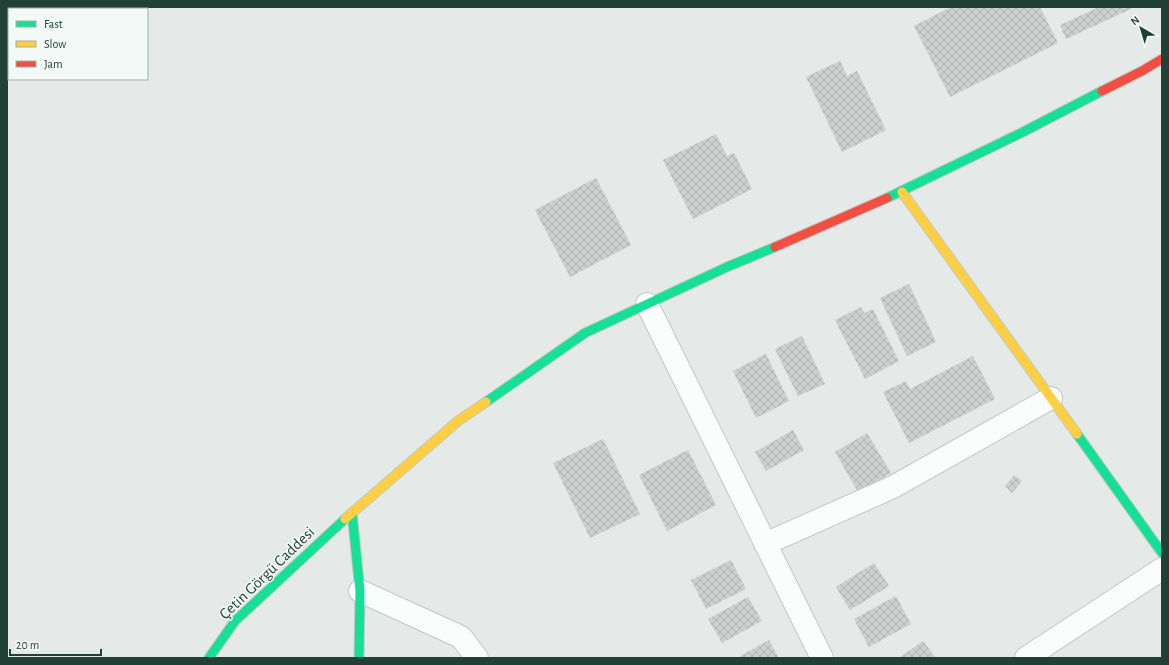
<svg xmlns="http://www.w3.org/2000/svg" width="1169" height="665" font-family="'Alegreya Sans',sans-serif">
<defs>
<pattern id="building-cross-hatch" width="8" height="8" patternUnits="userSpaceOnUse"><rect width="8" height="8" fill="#ccd1cf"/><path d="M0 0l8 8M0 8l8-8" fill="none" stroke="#afb4b2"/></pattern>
</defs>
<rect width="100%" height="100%" fill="#e5eae8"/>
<!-- building -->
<path fill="url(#building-cross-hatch)" d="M951,7H1040L1058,43L950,97L914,26Z
M1099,7H1131V9L1066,39L1060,25Z
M840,61L847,76L857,71L886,130L842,152L806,77Z
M716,134L727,156L734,153L752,189L693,219L663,160Z
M596,178L631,245L570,277L535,210Z
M909,284L936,342L907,356L880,298Z
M861,307L864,313L873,309L899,361L865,379L835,320Z
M802,336L825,384L798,396L775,349Z
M766,354L789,401L756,418L733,371Z
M973,356L995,399L909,443L883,392L906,381L910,389Z
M793,430L804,450L766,471L755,452Z
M867,433L891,473L858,492L835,452Z
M603,439L640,514L590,538L553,463Z
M688,450L716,505L667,531L639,475Z
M1014,475L1022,481L1012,493L1005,486Z
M731,560L746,589L706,609L691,580Z
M874,563L889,586L850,610L836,587Z
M896,596L911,624L869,647L854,619Z
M748,597L762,621L722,643L708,619Z
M769,640L779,658H737Z
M923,641L936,658H899Z"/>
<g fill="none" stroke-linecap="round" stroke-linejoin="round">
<defs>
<path id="street" d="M647,304L822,658
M765,544L893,487L1051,398
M360,591L461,637L477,658
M1026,658L1162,569"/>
<path id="fast" d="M887,198L1023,132L1102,91
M486,402L585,333L727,267L775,247
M1077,434L1162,553
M352,513L360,591L359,658
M209,658L235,621L345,519"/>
<path id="slow" d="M64,9L67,7
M7,62L9,60
M902,192L1077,434
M345,519L458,421L486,402"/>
<path id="jam" d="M1102,91L1142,71L1162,59
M775,247L887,198"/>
</defs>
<!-- street casing -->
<use href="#street" stroke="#c2c7c5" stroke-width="24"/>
<!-- fast casing -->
<use href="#fast" stroke="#c0c8c5" stroke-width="11"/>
<!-- slow casing -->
<use href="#slow" stroke="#c0c8c5" stroke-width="11"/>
<!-- jam casing -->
<use href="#jam" stroke="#c0c8c5" stroke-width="11"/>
<!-- street -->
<use href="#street" stroke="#fbfcfc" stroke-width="22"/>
<!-- fast -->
<use href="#fast" stroke="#16e098" stroke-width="9"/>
<!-- slow -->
<use href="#slow" stroke="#ffcf43" stroke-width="9"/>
<!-- jam -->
<use href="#jam" stroke="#f24e42" stroke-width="9"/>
</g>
<g text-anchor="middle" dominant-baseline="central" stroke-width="3" stroke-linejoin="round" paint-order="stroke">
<!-- street labels -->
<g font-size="16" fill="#214036" stroke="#f3f9f6">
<text transform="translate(267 573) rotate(-44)">Çetin Görgü Caddesi</text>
</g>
</g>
<!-- border -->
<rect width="1169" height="665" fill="none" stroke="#214036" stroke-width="16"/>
<!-- legend -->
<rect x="8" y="8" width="140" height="72" fill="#f3f9f6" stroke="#9fafa9"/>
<rect x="16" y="21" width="20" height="6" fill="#16e098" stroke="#9fafa9"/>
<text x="44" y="28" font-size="12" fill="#214036">Fast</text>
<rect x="16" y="41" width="20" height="6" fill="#ffcf43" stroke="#9fafa9"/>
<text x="44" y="48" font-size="12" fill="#214036">Slow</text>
<rect x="16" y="61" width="20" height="6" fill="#f24e42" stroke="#9fafa9"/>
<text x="44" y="68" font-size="12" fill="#214036">Jam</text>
<!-- north arrow -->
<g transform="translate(1141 28) rotate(322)" stroke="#f3f9f6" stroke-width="3" paint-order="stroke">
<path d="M0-3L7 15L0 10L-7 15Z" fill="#214036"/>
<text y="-6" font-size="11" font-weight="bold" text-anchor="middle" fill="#214036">N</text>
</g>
<!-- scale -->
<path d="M10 649v6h91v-6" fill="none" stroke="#214036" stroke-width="2"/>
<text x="16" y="649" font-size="12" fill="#214036" stroke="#f3f9f6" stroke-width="3" paint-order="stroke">20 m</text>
</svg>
